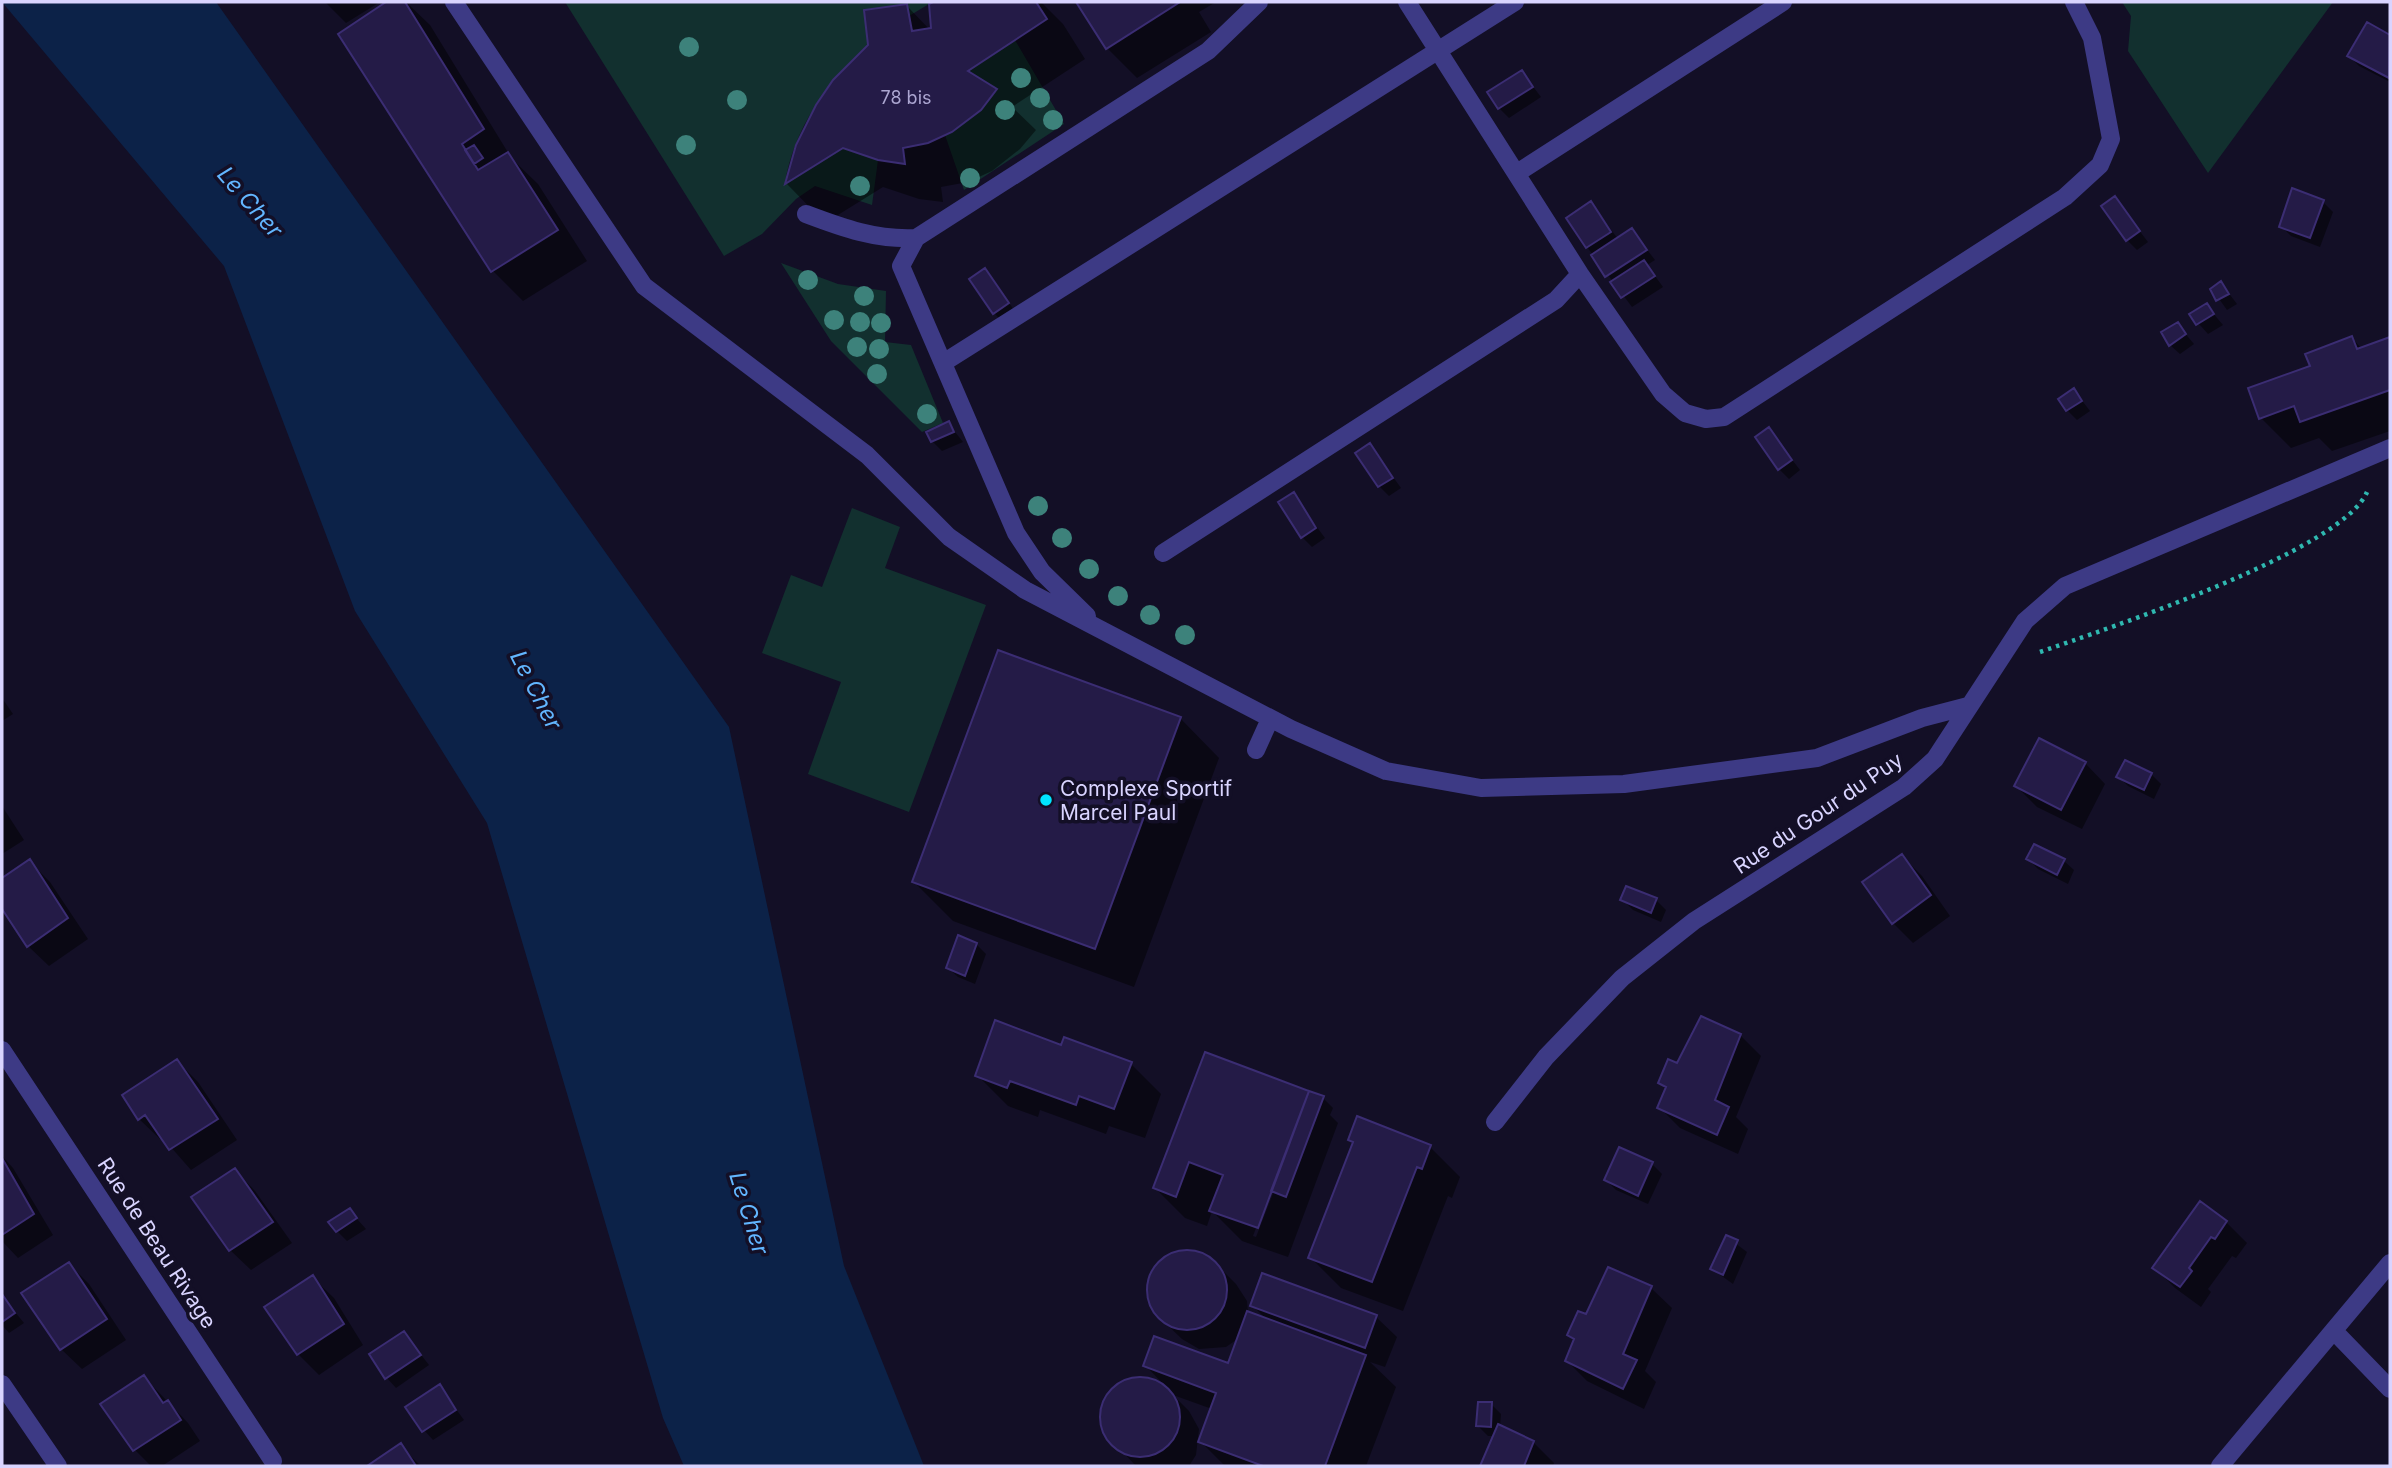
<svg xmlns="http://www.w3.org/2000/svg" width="2392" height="1468" font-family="Inter,sans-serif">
<rect width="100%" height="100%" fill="#130f26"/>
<!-- green -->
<path fill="#12302f" d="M565,2H927L929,4L909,16L907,4L864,10L868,45C828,81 793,129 785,184L843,148L878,160L872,205L815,186L796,199L762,234L724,256Z
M2122,2H2333L2208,173L2128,51L2131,16Z
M1015,40L1064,124L964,190L945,135L981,110L997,90L968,71Z
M781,263L838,284L886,291L885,342L911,345L943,423L922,432L831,341Z
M852,508L900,527L885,568L986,605L909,812L808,774L841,682L762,653L791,575L822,587Z"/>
<!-- water -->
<path fill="#0c2248" d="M2,2H216L729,727L844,1266L924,1466H684L663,1418L487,823L355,611L224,266Z"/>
<!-- shadow -->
<path fill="#0007" fill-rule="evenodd" d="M325,2H380L346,23Z
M389,2H406L430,25L512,159L538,184L587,261L523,301L493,271L340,34Z
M936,2H1041L1063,24L1085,59L1012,107L1036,130L1020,149L992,171L968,182L941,187L943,202L919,199L883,187L825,223L787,184L798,146L907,6L933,33L930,5Z
M1078,2H1216L1199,12L1211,32L1137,78L1107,48Z
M2367,24L2390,37V82L2359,66L2349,56Z
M1522,72L1541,97L1509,118L1499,108Z
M2115,199L2148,242L2137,250L2127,240Z
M2323,202L2333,212L2320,247L2291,236L2281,226Z
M1591,203L1618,239L1632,230L1655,260L1647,265L1663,287L1632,307L1587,247Z
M985,270L1017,314L1004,323L994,313Z
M2221,283L2237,304L2227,310L2212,289Z
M2206,305L2223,325L2208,334L2191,315Z
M2177,324L2194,344L2180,354L2170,345Z
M2352,338L2362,349L2390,339V431L2332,451L2319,438L2291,448L2261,418Z
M2074,390L2090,411L2077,420L2067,410Z
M948,423L963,442L942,451L932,441Z
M1769,430L1800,470L1789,479L1779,469Z
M1370,445L1401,488L1389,496L1379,486Z
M1293,495L1325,538L1312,547L1302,537Z
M2,698L13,714L2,721Z
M1180,718L1219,758L1134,987L953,921L914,882Z
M2085,763L2105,784L2082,829L2037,807L2016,786Z
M2151,774L2161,784L2154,799L2128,786L2118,776Z
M2,806L24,840L2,854Z
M2035,846L2064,861L2074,870L2068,884L2038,869L2028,859Z
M1902,856L1922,876L1950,916L1913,943L1893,923Z
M30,862L50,882L88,939L49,966L28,946L2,906V881Z
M1623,900H1656L1666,910L1661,922L1633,910Z
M976,944L986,954L975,984L958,977L948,968Z
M1740,1035L1761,1056L1736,1117L1748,1129L1738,1154L1680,1128L1659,1107L1667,1090L1660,1083L1678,1065Z
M1062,1048L1131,1064L1161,1094L1145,1138L1109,1126L1106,1134L1040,1110L1038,1117L1008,1106L977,1075Z
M1206,1054L1323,1098L1333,1108L1330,1115L1338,1123L1288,1257L1242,1241L1212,1211L1207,1226L1185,1218L1155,1188ZM1271,1188L1274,1191L1256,1237L1253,1236Z
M177,1061L198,1082L237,1140L191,1170L162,1137L160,1139L139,1119Z
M1350,1139L1430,1147L1460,1177L1452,1198L1448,1196L1403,1311L1341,1288L1310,1257L1354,1143Z
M2,1156L13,1168L53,1235L18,1258L2,1241Z
M1652,1164L1662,1174L1648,1204L1616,1190L1606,1180Z
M235,1170L255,1191L292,1243L251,1270L230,1250Z
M349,1210L366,1229L347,1241L337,1231Z
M2226,1222L2247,1243L2236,1258L2232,1256L2208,1289L2211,1292L2201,1307L2175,1288L2155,1268Z
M1727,1237L1747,1252L1733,1284L1712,1269Z
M1197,1252L1215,1263L1236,1284L1247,1301L1248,1313L1267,1320L1252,1305L1376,1317L1397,1337L1385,1367L1370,1362L1396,1387L1366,1466H1225L1200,1441L1212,1409L1173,1395L1189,1411L1199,1429L1196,1455L1189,1466H1136L1105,1433L1102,1420L1108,1395L1124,1382L1136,1379L1166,1387L1145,1365H1229L1239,1338L1226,1347L1199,1349L1182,1339L1160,1318L1149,1294L1152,1274L1160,1263L1171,1255Z
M69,1264L89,1284L126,1340L82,1369L61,1349Z
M313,1278L334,1298L363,1345L319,1375L298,1354L266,1307Z
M1651,1288L1672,1308L1645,1371L1656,1382L1644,1409L1587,1381L1567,1361L1575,1341L1569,1335L1587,1316Z
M2,1296L24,1323L9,1333L2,1325Z
M404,1333L429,1365L396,1388L387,1378Z
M144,1377L188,1423L200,1441L162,1466H151L135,1450L103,1405Z
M439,1386L464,1420L433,1440L424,1430Z
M1491,1404L1501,1414L1500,1427L1533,1442L1554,1463L1553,1466H1482L1495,1436H1488L1478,1426Z
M400,1446L421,1466H370Z"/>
<!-- building -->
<path fill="#241b47" stroke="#3b2d73" stroke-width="2" d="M386,2H405L484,129L462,144L478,170L508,152L558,230L491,272L338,34Z
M933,2H1036L1047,19L968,71L997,89L981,110L952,132L928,143L903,148L905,164L878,160L843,148L785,184L796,145L816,105L833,80L868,45L864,10L907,4L912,31L931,28L929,4Z
M1076,2H1180L1106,49Z
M2367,22L2390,35L2389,78L2347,56Z
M1522,70L1533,87L1498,109L1487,92Z
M474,145L483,158L474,164L465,150Z
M2292,188L2324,200L2310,238L2279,227Z
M2115,196L2140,231L2126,241L2101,206Z
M1591,201L1611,232L1586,248L1566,218Z
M1632,228L1647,250L1605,277L1591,255Z
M1644,260L1655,276L1621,298L1610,282Z
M985,268L1009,303L993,314L969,279Z
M2221,281L2229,294L2216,301L2210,289Z
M2207,303L2214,314L2196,325L2189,314Z
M2178,322L2186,334L2169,346L2161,332Z
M2352,336L2357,349L2390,337V390L2300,422L2294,406L2259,419L2248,388L2310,366L2305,354Z
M2074,388L2082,401L2066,411L2058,399Z
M949,421L954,432L931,442L926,432Z
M1769,427L1792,460L1778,470L1755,437Z
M1370,443L1393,478L1378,487L1355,453Z
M1294,492L1316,528L1301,538L1278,502Z
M998,650L1181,717L1095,949L912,882Z
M2039,738L2086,762L2061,810L2014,786Z
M2125,760L2152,773L2144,790L2116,777Z
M2034,844L2065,859L2057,875L2026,859Z
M1902,854L1931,895L1892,924L1862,882Z
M30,859L68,918L27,947L2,909V878Z
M1626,886L1657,898L1651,913L1620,900Z
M958,935L977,943L965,976L946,968Z
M1701,1016L1741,1034L1715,1100L1729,1107L1717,1135L1657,1108L1666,1087L1658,1083L1668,1059L1677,1063Z
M995,1020L1061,1045L1064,1037L1132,1062L1114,1109L1079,1096L1076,1105L1010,1081L1007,1088L975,1076Z
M1205,1052L1309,1091L1258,1228L1209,1211L1223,1175L1189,1162L1176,1197L1153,1188Z
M177,1059L218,1119L169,1150L145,1115L138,1120L122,1095Z
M1309,1091L1324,1096L1286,1197L1271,1191Z
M1357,1116L1431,1145L1422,1169L1417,1167L1372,1282L1308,1258L1353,1142L1348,1140Z
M1619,1147L1653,1162L1638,1196L1604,1180Z
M2,1158L34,1214L2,1235Z
M235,1168L273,1222L229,1251L191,1197Z
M2200,1201L2227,1221L2215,1239L2211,1237L2189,1268L2192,1271L2180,1287L2152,1268Z
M350,1208L357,1218L336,1232L328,1222Z
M1726,1235L1738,1240L1723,1275L1710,1269Z
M1147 1290a40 40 0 1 1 80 0a40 40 0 1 1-80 0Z
M69,1262L107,1319L60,1350L21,1293Z
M1608,1267L1652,1286L1623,1354L1637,1360L1623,1389L1565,1361L1574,1339L1567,1335L1578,1311L1586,1314Z
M1262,1273L1377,1315L1365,1348L1250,1306Z
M313,1275L344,1324L297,1355L264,1307Z
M2,1294L15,1313L2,1322Z
M1247,1311L1366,1355L1325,1466H1263L1198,1442L1216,1393L1143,1366L1154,1336L1228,1363Z
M404,1331L421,1355L385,1379L369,1354Z
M144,1375L163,1403L168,1400L181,1420L133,1451L100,1404Z
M1100 1417a40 40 0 1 1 80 0a40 40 0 1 1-80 0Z
M440,1384L456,1410L422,1432L405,1407Z
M1478,1402H1492L1491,1427L1476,1426Z
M1498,1424L1534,1441L1524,1466H1480Z
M401,1443L416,1466H367Z"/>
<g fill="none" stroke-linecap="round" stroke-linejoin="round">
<!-- path -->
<path stroke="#2fb8b0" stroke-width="4.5" stroke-dasharray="3.5 5" stroke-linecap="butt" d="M2040,652C2106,629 2342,551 2367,492"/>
<!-- minor -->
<path stroke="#3d3a85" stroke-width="18" d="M454,2L644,286L867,455L949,537L1025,590L1291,729L1386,771L1481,788L1624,784L1817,758L1922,718L1968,706
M1407,2L1580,274L1663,394L1685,413L1706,419L1724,417L2065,197L2100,165L2111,139L2092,38L2074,2
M1517,173L1783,2
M806,214C843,228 876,240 916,238
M943,363L1515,2
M1163,553L1556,300L1580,274
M1087,616L1042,572L1016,533L901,266L916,238L1208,51L1259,2
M1256,750L1270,719
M2,1050L273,1461
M1495,1122L1546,1057L1622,978L1694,921L1904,787L1935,759L2025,621L2065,586L2390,448
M2334,1331L2390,1389
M2,1384L58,1466
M2220,1466L2390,1263"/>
</g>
<!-- trees -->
<g fill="#3d827b">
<circle cx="689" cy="47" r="10"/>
<circle cx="1021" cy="78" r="10"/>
<circle cx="1040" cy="98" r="10"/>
<circle cx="737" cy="100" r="10"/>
<circle cx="1005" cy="110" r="10"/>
<circle cx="1053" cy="120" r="10"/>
<circle cx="686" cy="145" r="10"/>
<circle cx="970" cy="178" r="10"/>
<circle cx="860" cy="186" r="10"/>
<circle cx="808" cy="280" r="10"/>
<circle cx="864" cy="296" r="10"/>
<circle cx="834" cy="320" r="10"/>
<circle cx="860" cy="322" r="10"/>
<circle cx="881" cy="323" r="10"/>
<circle cx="857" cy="347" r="10"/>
<circle cx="879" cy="349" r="10"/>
<circle cx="877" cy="374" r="10"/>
<circle cx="927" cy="414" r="10"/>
<circle cx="1038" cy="506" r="10"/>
<circle cx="1062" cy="538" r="10"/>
<circle cx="1089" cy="569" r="10"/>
<circle cx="1118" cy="596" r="10"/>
<circle cx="1150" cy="615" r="10"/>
<circle cx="1185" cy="635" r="10"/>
</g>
<!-- markers -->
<circle fill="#00e5ff" stroke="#130f26" stroke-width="2.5" cx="1046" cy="800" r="7"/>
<g text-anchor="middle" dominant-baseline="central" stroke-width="7" stroke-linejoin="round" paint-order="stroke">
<!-- number labels -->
<g font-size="18" fill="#aca6d1">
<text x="906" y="97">78 bis</text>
</g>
<!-- poi labels -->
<g font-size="21" fill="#d9d4ff" stroke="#130f26" text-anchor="start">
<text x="1060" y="788">Complexe Sportif<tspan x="1060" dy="24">Marcel Paul</tspan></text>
</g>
<!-- street labels -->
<g font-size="21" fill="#d9d4ff" stroke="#130f26">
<text transform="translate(1818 813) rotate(-34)">Rue du Gour du Puy</text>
<text transform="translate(157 1243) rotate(57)">Rue de Beau Rivage</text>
</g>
<!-- water labels -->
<g font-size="23" font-style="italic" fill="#62b6ff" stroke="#130f26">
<text transform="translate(250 202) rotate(49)">Le Cher</text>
<text transform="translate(536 690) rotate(63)">Le Cher</text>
<text transform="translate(749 1213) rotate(73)">Le Cher</text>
</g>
</g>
<!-- border -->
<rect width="2392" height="1468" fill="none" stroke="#d9d4ff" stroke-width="7"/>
</svg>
